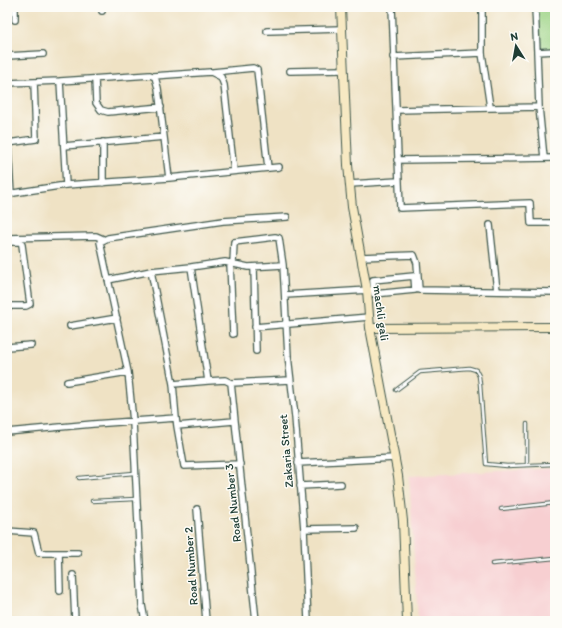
<svg xmlns="http://www.w3.org/2000/svg" width="562" height="628" font-family="Itim,sans-serif">
<rect width="100%" height="100%" fill="#fdfcf7"/>
<filter id="ink" filterUnits="userSpaceOnUse"><feTurbulence type="fractalNoise" baseFrequency=".025" numOctaves="2"/><feDisplacementMap in="SourceGraphic" scale="8" xChannelSelector="R" yChannelSelector="G"/><feConvolveMatrix kernelMatrix="1 2 1 2 8 2 1 2 1" color-interpolation-filters="sRGB"/></filter>
<filter id="wash" filterUnits="userSpaceOnUse"><feTurbulence type="fractalNoise" baseFrequency=".012" numOctaves="4" result="noise"/><feDisplacementMap in="SourceGraphic" scale="16" xChannelSelector="R" yChannelSelector="G"/><feGaussianBlur stdDeviation="0.9" result="paint"/><feColorMatrix in="noise" values="0 0 0 0 0 0 0 0 0 0 0 0 0 0 0 0 0 1.4 0 .05"/><feComposite in="paint" operator="in"/></filter>
<g filter="url(#wash)">
<rect width="100%" height="100%" fill="#efe2c4"/>
<!-- built -->
<path fill="#f7cfd1" d="M555,468V621H418L409,476Z"/>
<!-- green -->
<path fill="#9dd486" stroke="#5e885d" d="M537,7H555V49L540,50Z"/>
</g>
<g filter="url(#ink)">
<g fill="none" stroke-linecap="round" stroke-linejoin="round">
<defs>
<path id="lane" d="M396,390L420,372L469,368L476,370L479,376L480,384L486,464L507,466L555,464
M527,424V465
M79,478L134,473
M92,501L136,499
M501,509L555,503
M492,564L555,558"/>
<path id="street" d="M15,7V20
M102,7V11
M392,7L400,208L530,203L531,223H555
M482,7V53L490,107
M535,7L537,52L555,51
M267,31L342,29
M537,52L539,107L544,158
M7,56L43,54
M393,57L482,53
M290,71L343,70
M213,72L253,68L257,70L268,168
M153,76L211,72L221,77L224,85L234,171
M95,79L96,103L101,110L108,112L161,107
M7,83L60,81
M396,110L539,107
M7,130L11,194
M8,143L36,139L34,82
M64,146L164,137
M397,160L555,158
M103,183V142
M350,184L398,181
M66,185L60,81L150,75L155,77L158,88L169,178
M7,194L66,185L169,178L279,167
M490,225L497,291
M7,238L96,236L103,239
M7,242H21L22,245L30,304L26,306H7
M361,257L414,255L417,263L419,290L555,292
M230,263L233,334
M233,264L234,242L275,237L279,238L283,265L288,356L295,417L304,529L308,621
M191,267L225,262L248,267L283,265
M254,267L256,351
M414,276L415,290L374,294L373,280Z
M108,280L151,271
M285,295L369,290
M70,326L117,318
M255,327L369,317
M7,347L31,345
M67,382L128,372
M231,383L256,621
M173,384L208,381
M176,418L173,384L151,271L191,267L208,381L225,380L231,383L290,380
M177,426L184,466L240,464
M7,432L93,424L176,418L177,426L234,421
M298,463L395,458
M300,486L341,484
M197,509L206,621
M304,529L356,528
M7,531L34,533L39,553H78
M59,553L60,591
M73,575L75,621
M145,621L142,605L133,422L128,372L100,242L108,238L223,221L287,217"/>
<path id="secondary" d="M341,7L348,165L352,207L367,290L370,328L398,476L403,521L407,621
M370,328L555,327"/>
</defs>
<!-- lane casing -->
<use href="#lane" stroke="#3e564a" stroke-width="4.5"/>
<!-- street casing -->
<use href="#street" stroke="#3e564a" stroke-width="8"/>
<!-- secondary casing -->
<use href="#secondary" stroke="#3e564a" stroke-width="10"/>
<!-- lane -->
<use href="#lane" stroke="#fff" stroke-width="2.5"/>
<!-- street -->
<use href="#street" stroke="#fff" stroke-width="5.5"/>
<!-- secondary -->
<use href="#secondary" stroke="#f7e9c3" stroke-width="8"/>
</g>
</g>
<g text-anchor="middle" dominant-baseline="central" stroke-width="3" stroke-linejoin="round" paint-order="stroke">
<!-- street labels -->
<g font-size="12" fill="#1f3d34" stroke="#fdfcf7">
<text transform="translate(381 313) rotate(82)">machli gali</text>
<text transform="translate(286 451) rotate(-95)">Zakaria Street</text>
<text transform="translate(233 503) rotate(-96)">Road Number 3</text>
<text transform="translate(191 566) rotate(-94)">Road Number 2</text>
</g>
</g>
<!-- margin -->
<rect width="562" height="628" fill="none" stroke="#fdfcf7" stroke-width="24"/>
<!-- north arrow -->
<g transform="translate(516 46) rotate(349)" stroke="#fdfcf7" stroke-width="3" paint-order="stroke">
<path d="M0-3L7 15L0 10L-7 15Z" fill="#1f3d34"/>
<text y="-6" font-size="11" font-weight="bold" text-anchor="middle" fill="#1f3d34">N</text>
</g>
</svg>
